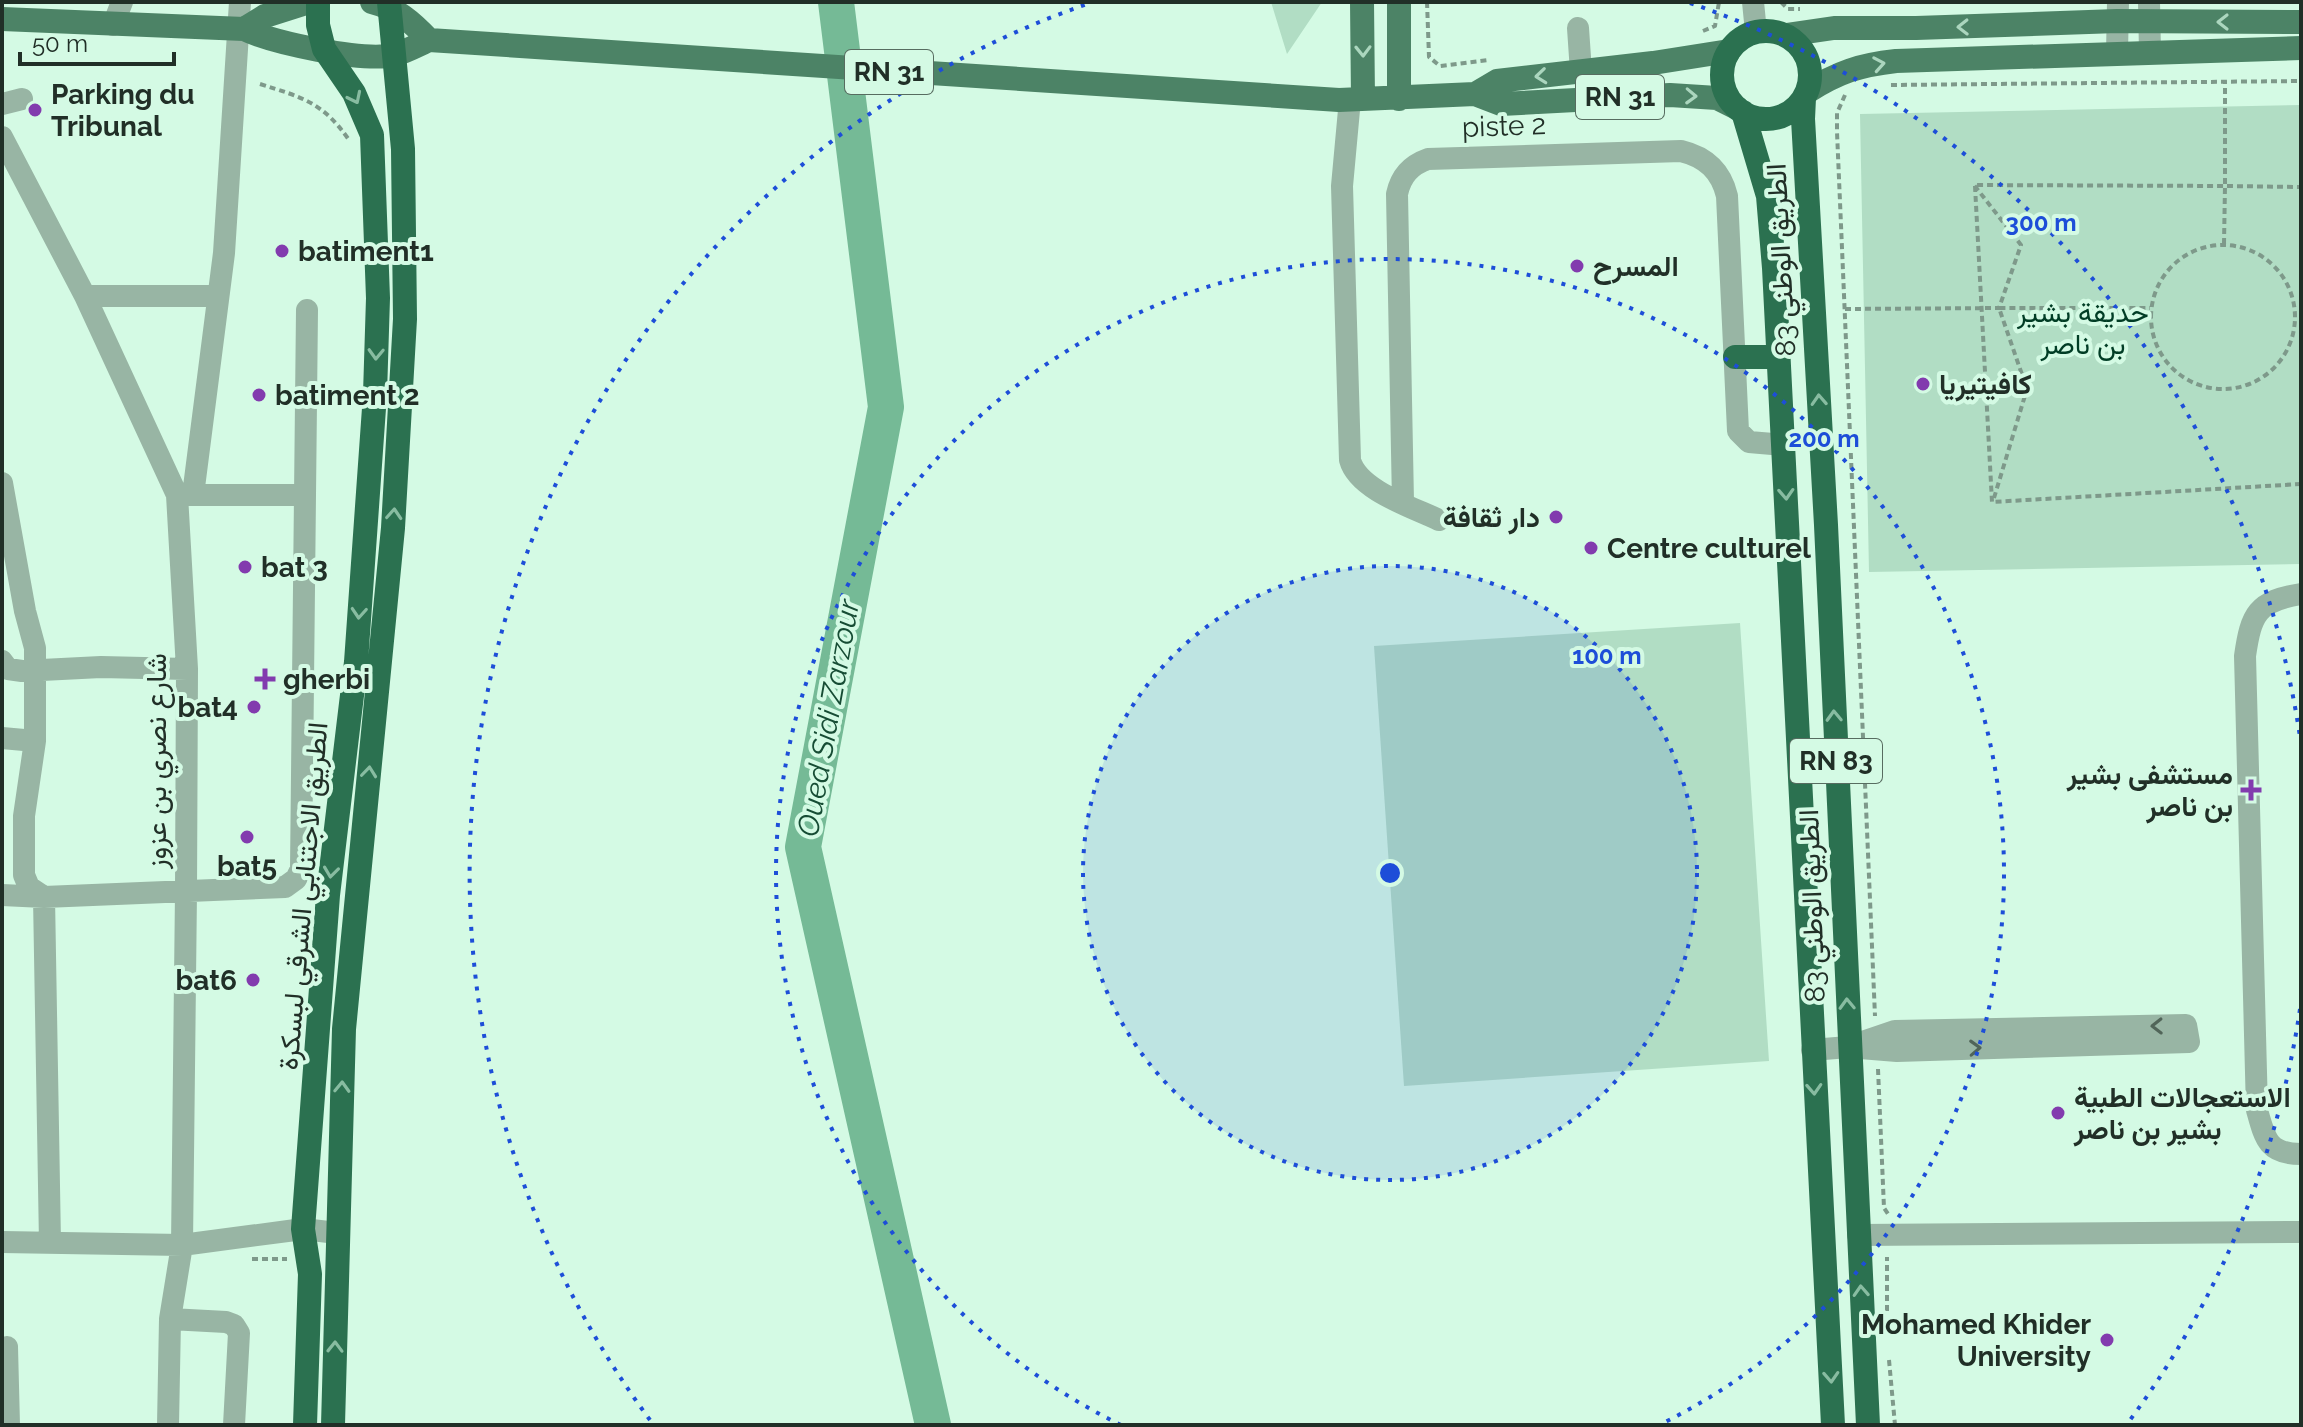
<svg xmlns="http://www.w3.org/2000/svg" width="2303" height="1427" font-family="Raleway,Vazirmatn,sans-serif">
<rect width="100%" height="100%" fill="#d4fae4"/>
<!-- green -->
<path fill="#b1ddc4" d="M1271,2H1322L1287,54Z
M2301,105V564L1869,572L1860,114Z
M1740,623L1769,1061L1404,1086L1374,646Z"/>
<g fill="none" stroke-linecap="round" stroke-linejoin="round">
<!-- river -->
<path stroke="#75ba96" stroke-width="36" d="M836,2L886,407L803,847L933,1425"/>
<!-- path -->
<path stroke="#7e998a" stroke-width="4" stroke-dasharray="6 4" stroke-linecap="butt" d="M1427,2L1429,57L1440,66L1488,60
M1781,2L1788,9H1800
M1703,31L1715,26L1719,2
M260,84C301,97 323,102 349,140
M1891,85L2301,81
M1845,95L1837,113V132L1875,1016
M1975,186L1992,502L2301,484
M2224,244L2225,186L2301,187
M2151 317a72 72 0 1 1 144 0a72 72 0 1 1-144 0Z
M1845,309L1999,308L2021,245L1974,185L2225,186V82
M1994,498L2027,389L1999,308H2150
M1878,1069L1884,1208L1888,1214
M252,1259H287
M1887,1311V1257
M1889,1360L1895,1425"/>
<!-- minor -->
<path stroke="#98b5a4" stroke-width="22" d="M1753,2L1756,32
M2149,2L2150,53
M113,25L122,2
M1578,28L1581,72
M2117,53L2118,2
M1350,99L1342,186L1350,460C1358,490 1412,507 1439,520
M2,104L22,99
M2,137L85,296L177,495L187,669L186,892L182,1245L170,1319L168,1425
M85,296H218
M2,483L25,611L35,648V741L24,816V875L29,887L44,897L50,1243
M182,495H305L307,310
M193,495L224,253L240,2
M1403,502L1397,194C1401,175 1411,165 1428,159L1681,151C1706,157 1721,171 1727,196L1738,431L1749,442L1784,445
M2301,594C2257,601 2251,614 2245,656L2257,1110C2265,1139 2268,1154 2301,1154
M2,661L8,669L22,671L101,667L187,669
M2,738L35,741
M2,895L44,897L285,887L296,879L301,869L305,495
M1812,1050L1848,1047L1895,1031L2186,1025L2189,1042L1897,1051L1848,1047
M1858,1235L2301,1232
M2,1242L182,1245L303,1229L337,1233
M170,1319L226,1322L234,1325L239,1333L234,1425
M7,1347L9,1425"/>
<!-- major -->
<path stroke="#4c8366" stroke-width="24" d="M372,2C396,8 412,22 429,40
M1362,2L1363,99
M1399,2V99
M2,19L244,29C273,43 363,62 394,55C405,52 418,45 429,40L1339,100L1475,94L1501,104L1670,95L1717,98L1737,108
M244,29L265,16L309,2
M1786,35L1834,28H1916L2117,21L2301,22
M1807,92C1838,72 1860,65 1896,61L2301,48
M1475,94L1497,81L1653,63L1729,51"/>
<!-- highway -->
<path stroke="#2b7150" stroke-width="24" d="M1722 75a44 44 0 1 1 88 0a44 44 0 1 1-88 0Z
M1804,98L1803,119L1826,525L1868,1425
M1743,112L1768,196L1774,268L1833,1425
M1735,357H1779
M305,1425L310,1274L303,1229L328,895L356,662L375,394L378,298L372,135L354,93L324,49L318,25V2
M333,1425L344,1029L393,528L405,319L403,149L389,2"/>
</g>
<!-- one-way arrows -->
<defs><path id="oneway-chevron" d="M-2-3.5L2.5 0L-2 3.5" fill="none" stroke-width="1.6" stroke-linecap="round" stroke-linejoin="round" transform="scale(2)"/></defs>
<g stroke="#abd6be">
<use href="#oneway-chevron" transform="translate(2223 22) rotate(180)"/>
<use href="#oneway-chevron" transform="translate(1963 27) rotate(179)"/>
<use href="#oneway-chevron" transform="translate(1363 51) rotate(89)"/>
<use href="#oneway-chevron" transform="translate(1879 64) rotate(-10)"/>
<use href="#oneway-chevron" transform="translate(1541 76) rotate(174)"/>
<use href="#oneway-chevron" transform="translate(1691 96) rotate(2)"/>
</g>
<g stroke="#88bca1">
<use href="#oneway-chevron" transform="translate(355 98) rotate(64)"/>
<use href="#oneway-chevron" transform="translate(376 354) rotate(92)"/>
<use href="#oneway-chevron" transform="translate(1819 400) rotate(-93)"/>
<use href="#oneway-chevron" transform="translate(1786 494) rotate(87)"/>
<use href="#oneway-chevron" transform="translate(394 514) rotate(-86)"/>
<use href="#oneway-chevron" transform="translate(359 613) rotate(94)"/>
<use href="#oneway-chevron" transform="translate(1834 716) rotate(-92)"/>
<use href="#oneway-chevron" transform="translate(369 772) rotate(-84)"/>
<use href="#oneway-chevron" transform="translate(331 872) rotate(97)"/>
<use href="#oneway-chevron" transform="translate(1847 1004) rotate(-92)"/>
<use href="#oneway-chevron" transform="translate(342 1087) rotate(-88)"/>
<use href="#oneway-chevron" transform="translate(1814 1089) rotate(87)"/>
<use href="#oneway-chevron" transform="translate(1861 1291) rotate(-93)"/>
<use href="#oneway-chevron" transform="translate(335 1347) rotate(-89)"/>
<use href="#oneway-chevron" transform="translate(1831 1377) rotate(87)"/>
</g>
<g stroke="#516559">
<use href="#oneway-chevron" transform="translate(2157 1026) rotate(179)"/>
<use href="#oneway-chevron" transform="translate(1975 1048) rotate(-2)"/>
</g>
<!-- distance rings -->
<circle cx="1390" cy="873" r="307" fill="#1d4ed8" fill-opacity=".12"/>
<g fill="none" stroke="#1d4ed8" stroke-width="4" stroke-dasharray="4 8">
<circle cx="1390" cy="873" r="307"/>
<path d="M1121 1425A614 614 0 1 1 1659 1425"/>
<path d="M2300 1009A920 920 0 0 1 2130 1420M650 1420A920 920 0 0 1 1090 3M1690 3A920 920 0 0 1 2300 737"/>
</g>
<!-- markers -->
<g fill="#823bae" stroke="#d4fae4" stroke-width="3">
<circle cx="35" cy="110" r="8"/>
<circle cx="282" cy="251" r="8"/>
<circle cx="1577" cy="266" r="8"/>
<circle cx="1923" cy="384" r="8"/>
<circle cx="259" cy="395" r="8"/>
<circle cx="1556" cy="517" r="8"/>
<circle cx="1591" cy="548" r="8"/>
<circle cx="245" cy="567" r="8"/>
<path d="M261 667h8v8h8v8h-8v8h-8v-8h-8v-8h8z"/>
<circle cx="254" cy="707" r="8"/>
<path d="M2247 778h8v8h8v8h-8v8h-8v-8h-8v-8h8z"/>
<circle cx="247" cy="837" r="8"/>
<circle cx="253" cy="980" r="8"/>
<circle cx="2058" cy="1113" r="8"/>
<circle cx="2107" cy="1340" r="8"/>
</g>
<g text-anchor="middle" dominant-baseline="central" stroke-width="8" stroke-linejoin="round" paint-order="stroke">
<!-- shield labels -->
<g fill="#d4fae4" stroke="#576c60" stroke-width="2">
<rect x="845" y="50" width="88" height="44" rx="6"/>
<rect x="1576" y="75" width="88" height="44" rx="6"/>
<rect x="1790" y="739" width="92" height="44" rx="6"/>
</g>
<g font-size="26" font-weight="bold" fill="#212f27">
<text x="889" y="72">RN 31</text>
<text x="1620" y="97">RN 31</text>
<text x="1836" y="761">RN 83</text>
</g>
<!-- poi labels -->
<g font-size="28" font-weight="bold" fill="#212f27" stroke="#d4fae4" text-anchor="start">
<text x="51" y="94">Parking du<tspan x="51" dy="32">Tribunal</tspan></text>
<text x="298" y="251">batiment1</text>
<text x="1593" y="266">المسرح</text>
<text x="1939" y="384">كافيتيريا</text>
<text x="275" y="395">batiment 2</text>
<text x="1540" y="517" text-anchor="end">دار ثقافة</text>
<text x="1607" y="548">Centre culturel</text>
<text x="261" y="567">bat 3</text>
<text x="283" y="679">gherbi</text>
<text x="238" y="707" text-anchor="end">bat4</text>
<text x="2233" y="774" text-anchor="end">مستشفى بشير<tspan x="2233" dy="32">بن ناصر</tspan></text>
<text x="247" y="866" text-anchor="middle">bat5</text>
<text x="237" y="980" text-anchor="end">bat6</text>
<text x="2074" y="1097">الاستعجالات الطبية<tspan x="2074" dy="32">بشير بن ناصر</tspan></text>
<text x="2091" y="1324" text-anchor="end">Mohamed Khider<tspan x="2091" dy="32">University</tspan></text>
</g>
<!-- street labels -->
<g font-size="28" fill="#212f27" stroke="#d4fae4">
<text transform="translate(1504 126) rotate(-2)">piste 2</text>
<text transform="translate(1781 260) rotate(-93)">الطريق الوطني 83</text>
<text transform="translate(156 761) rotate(-90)">شارع نصري بن عزوز</text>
<text transform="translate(303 896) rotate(-85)">الطريق الاجتنابي الشرقي لبسكرة</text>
<text transform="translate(1812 906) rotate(-92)">الطريق الوطني 83</text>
</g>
<!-- park labels -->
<g font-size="28" fill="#013d25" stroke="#d4fae4">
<text x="2083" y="312">حديقة بشير<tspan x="2083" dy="32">بن ناصر</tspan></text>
</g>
<!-- water labels -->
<g font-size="30" font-style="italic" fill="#164c34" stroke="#d4fae4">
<text transform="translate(828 718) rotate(-80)">Oued Sidi Zarzour</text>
</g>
</g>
<circle cx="1390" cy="873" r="12" fill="#1d4ed8" stroke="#d4fae4" stroke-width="4"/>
<g font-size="24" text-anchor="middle" font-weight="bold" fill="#1d4ed8" stroke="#d4fae4" stroke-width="8" stroke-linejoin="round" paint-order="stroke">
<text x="2041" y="231">300 m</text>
<text x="1824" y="447">200 m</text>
<text x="1607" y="664">100 m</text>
</g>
<!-- border -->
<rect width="2303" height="1427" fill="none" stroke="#212f27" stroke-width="8"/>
<!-- scale -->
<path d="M20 52v12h154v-12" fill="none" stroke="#212f27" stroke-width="4"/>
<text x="32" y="52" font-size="24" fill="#212f27" stroke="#d4fae4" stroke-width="6" paint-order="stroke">50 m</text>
</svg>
